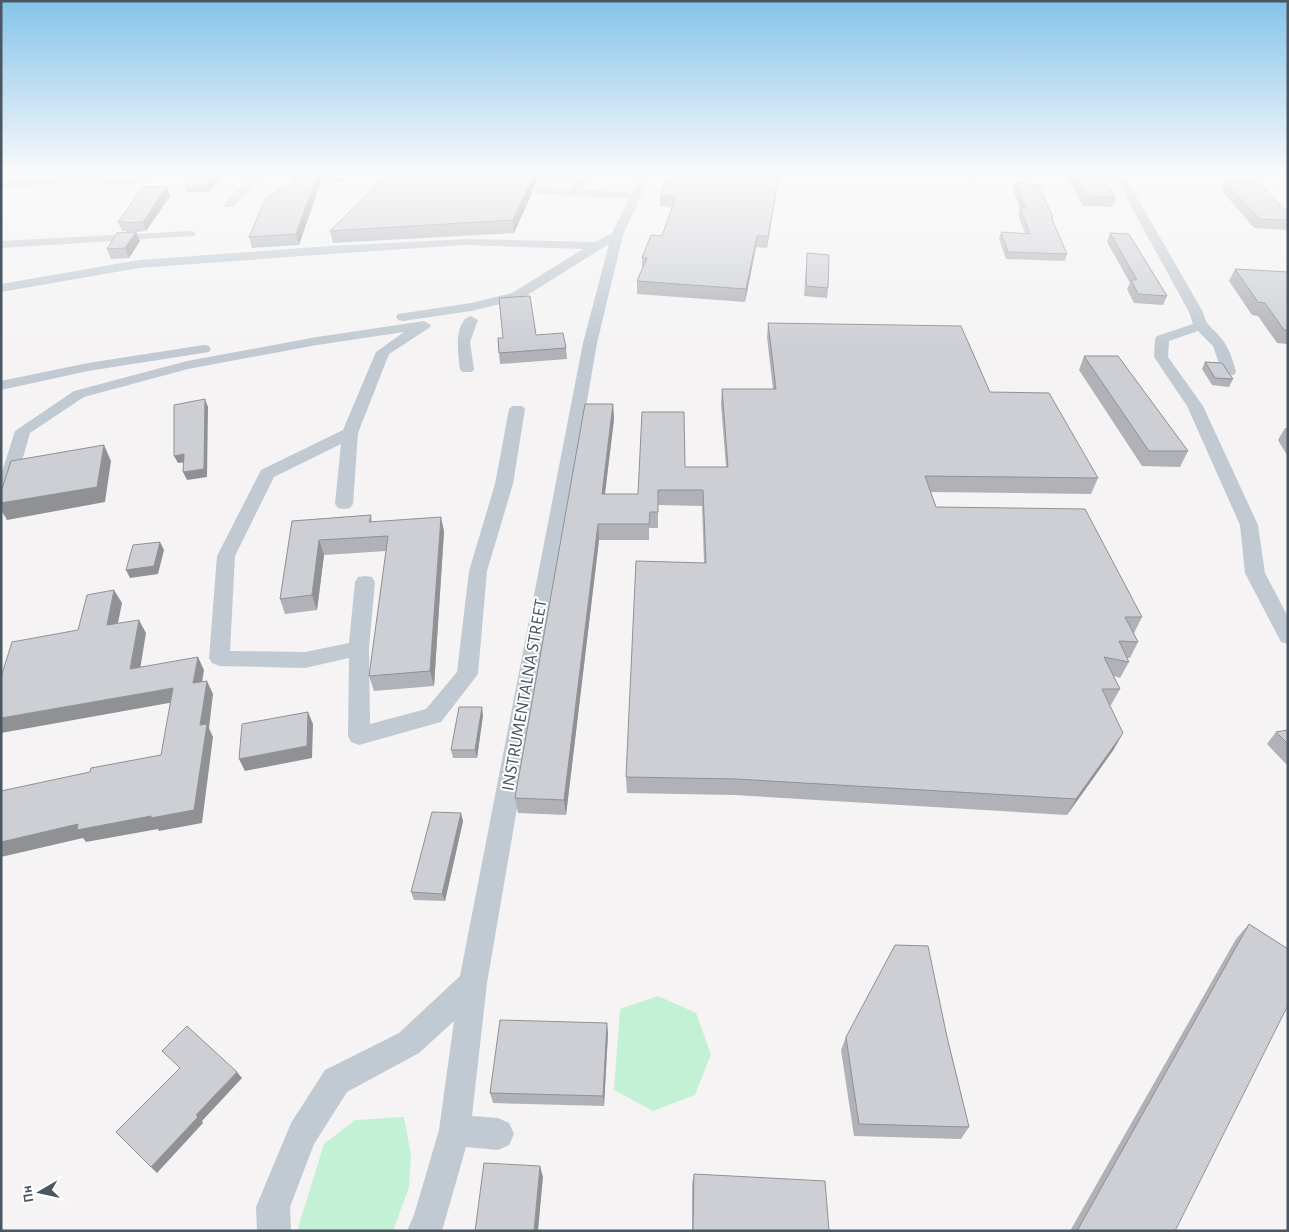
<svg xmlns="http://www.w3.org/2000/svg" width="1289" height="1232" font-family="'Alegreya Sans',sans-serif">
<rect width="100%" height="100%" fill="#f5f3f3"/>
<!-- green -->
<path fill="#c3f1d5" d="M658,996L696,1013L711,1054L695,1095L653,1111L614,1090L620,1009Z
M404,1117L411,1156L409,1187L393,1231H297L324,1144L355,1120Z"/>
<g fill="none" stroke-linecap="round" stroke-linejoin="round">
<!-- minor -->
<path fill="#c1cad2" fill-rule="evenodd" d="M79,175C91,175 100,179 111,180C127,181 141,175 156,175L136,184L111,186L89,180L1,189V183Z
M252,175H263L233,207H225L224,205L225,203Z
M584,175H594L589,185L581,187L579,189L632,193L640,175H650L623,235L597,343L487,983L472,1116L498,1118L509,1123L514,1134L509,1145L498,1150L466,1147L442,1231H407L414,1215L439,1130L454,1021L419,1053L347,1092L314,1144L290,1207L291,1231H257L256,1207L291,1123L325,1070L399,1033L460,976L583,343L609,244L521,299L471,311L403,321L398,320L396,317L398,314L471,303L512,293L583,249L466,245L330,254L139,268L1,292V284L139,260L330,246L466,239L595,242L612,233L629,199L538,194L533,191L538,188L569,189L574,182L581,180Z
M1114,175H1124L1203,312C1207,328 1212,326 1221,338C1229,348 1233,360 1236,372L1234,375H1224L1222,372L1213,346L1198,331L1169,341L1168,357L1203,406L1258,525L1265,573L1288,617V644L1281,642L1245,573L1240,525L1187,406L1154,357L1155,339L1157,336L1193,324L1189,312Z
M190,231L194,232L196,234L194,236L1,248V241Z
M471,316L478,320L470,342L474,369L472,372H462L460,369C458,355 453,321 471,316Z
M424,321L431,325L429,328L389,354L358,433L353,504L350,508L344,509L338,508L335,504L341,444L274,477L235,556L230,651L305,652L349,643L355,582L358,577L365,576L372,577L375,582L369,648L370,724L426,709L457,672L469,571L495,484L509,409L512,406H522L525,409L513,484L487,571L478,674L441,722L359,745L351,742L348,736L349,658L305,668L219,666L212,663L209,658L217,556L259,474L261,470L343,430L376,352L404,332L317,345L188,369L84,397L30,433L10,503L7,507L1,508V475L15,431L74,391L187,361L317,337Z
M204,345L209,346L211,349L209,352L88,371L1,390V381L88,363Z"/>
</g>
<!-- wall -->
<path fill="#b0b2b7" d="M194,175H221L209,192L187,193L185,187Z
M290,175H348L341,182L321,181L299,245L252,248L249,237L295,180H291Z
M387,175H576L572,182L538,179L532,189V193L514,233L333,243L330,231Z
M938,175H979L978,178Z
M1069,175H1100L1116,198L1112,207L1083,206L1068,179Z
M1225,179L1288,213V230L1254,228L1222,191L1223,188L1222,187Z
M778,181L767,248L756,247L745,302L637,294V281L642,270V258L662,236L672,207L660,206V195Z
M1015,183L1053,217L1052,220L1067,254L1065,261L1006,259L999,239L1001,232L1025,233L1018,215L1020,208L1013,190Z
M170,196L146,231L136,232L140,241L129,258L111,259L107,249L126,232V231H122L118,222Z
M1110,233L1167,296L1163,305L1134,303L1127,289L1130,283L1107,242Z
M807,253L828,288L827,298L804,296Z
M1235,269L1288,272V344L1277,343L1258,316L1252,315L1229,281Z
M768,323L990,392L1098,478L1091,494L930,492L936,507L1142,617L1134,633L1138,642L1130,658H1127L1129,662L1120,678L1114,676L1120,689L1111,705H1109L1114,749L1067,815L734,795L627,793L626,777L704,562L702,506L658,505V528H649V540H599L566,815L518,813L515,798L613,404L614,419L605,494H638L685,467H726L721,404L722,389H773L767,337Z
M536,335L566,348L567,359L500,364L499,353Z
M1084,356L1188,451L1180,467L1142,466L1079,370Z
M1205,362L1233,379L1229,387L1212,385L1202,369Z
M1285,428H1288V457L1278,440Z
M371,515L372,522L444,531L434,686L374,691L369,676L386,551L324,555L317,610L285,614L280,599L292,521Z
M483,715L477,758H453L451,750Z
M1288,730V766L1267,744L1276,732Z
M463,821L445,901L414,900L411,892Z
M1249,924L1175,1231H1070L1236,939Z
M608,1033L604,1106L493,1103L490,1093Z
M846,1037H947L969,1127L961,1139L854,1136L841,1050Z
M694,1174L829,1231H692V1184Z"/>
<!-- shaded-wall -->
<path fill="#909195" d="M215,175H221L209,192L207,186Z
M317,175H320L321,181L299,245L296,234Z
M339,175H348L341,182Z
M533,175H538V179L532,189V193L514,233L513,220L530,179Z
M572,175H576L572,182Z
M779,175L778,181L767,248L768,236Z
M167,186L170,196L146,231L143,222Z
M136,232L140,241L129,258L125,248Z
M757,236L756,247L745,302L746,289Z
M205,399L208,407L207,477L187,480L183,472Z
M613,404L614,419L603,509L602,494Z
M104,445L111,461L105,502L7,520L1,510V503Z
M184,454L188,462L178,463L174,456Z
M441,517L444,531L434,686L430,671Z
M598,524L599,540L566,815L564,800Z
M319,540L324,555L317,610L312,595Z
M160,542L164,550L158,574L130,578L126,570Z
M114,590L122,603L115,638L107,625Z
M139,620L146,633L138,682L130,669Z
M198,657L204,670L200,696L193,683Z
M207,681L213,694L209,728L213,737L202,823L159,831L158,829L86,842L83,838L1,857V842L78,824L200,725Z
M173,688L180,701L1,733V718Z
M482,707L483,715L477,758L475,750Z
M308,712L313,724L312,758L245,771L239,759Z
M1123,733L1114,749L1067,815L1076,799Z
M461,813L463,821L445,901L442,894Z
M607,1023L608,1033L604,1106L603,1096Z
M237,1072L242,1078L202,1121L203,1123L157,1173L151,1167L196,1115Z
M540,1166L543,1177L538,1231H534Z"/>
<!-- building -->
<path fill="#cdcfd5" stroke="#909195" d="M194,175H215L207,186L185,187Z
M304,175H317L296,234L249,237L266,198Z
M387,175H533L530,179L531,181L513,220L330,231Z
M668,175H779L768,236H757L746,289L637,281L647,258H642L651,235L662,236L676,196L660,195Z
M1073,175H1100L1116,198L1086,196Z
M1225,179L1256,180L1288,213V220L1259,219L1225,182H1229Z
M1015,183L1038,185L1053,217H1051L1067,254L1008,252L1001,232L1030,234L1020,208H1025Z
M167,186L143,222L123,223V221L118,222L143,187Z
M136,232L125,248L107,249L117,233Z
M1110,233L1129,234L1167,296L1138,294L1131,280H1137Z
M807,253L829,255L828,288L806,286Z
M1235,269L1288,272V330H1284L1265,303L1258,302Z
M530,296L536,335L563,333L566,348L499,353L498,338H503L499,298Z
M768,323L961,326L990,392L1049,393L1098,478L925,476L936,507L1085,509L1142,617H1125L1138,642L1119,641L1129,662L1104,657L1120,689H1102L1123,733L1076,799L736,779L626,777L636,561L706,563L703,490H658V512H650L649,524H598L564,800L515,798L585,404H613L602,494H638L642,412H684L685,467H728L722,389H776Z
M1084,356H1118L1188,451H1149Z
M1205,362L1222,363L1233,379L1215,378Z
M205,399L204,469L183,472L184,454L174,456V405Z
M104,445L97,487L1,503V492L11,461Z
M371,515L369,522L441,517L430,671L369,676L388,536L319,540L312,595L280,599L292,521Z
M160,542L154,566L126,570L133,545Z
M114,590L107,625L139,620L130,669L198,657L193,683L207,681L200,725L207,724L194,810L151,818V816L77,830L78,824L1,842V791L90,772L91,768L161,755L173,688L1,718V677L12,642L78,630L87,595Z
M459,707H482L475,750H451Z
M308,712L307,746L239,759L242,724Z
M1288,730V744L1276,732Z
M432,812L461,813L442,894L411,892Z
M1249,924L1288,949V1005L1175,1231H1077Z
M895,945L928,946L947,1037L969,1127L859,1124L846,1037Z
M500,1020L607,1023L603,1096L490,1093Z
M187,1026L237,1072L196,1115L198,1117L151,1167L116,1132L180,1068L162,1051Z
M484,1163L540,1166L534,1231H475Z
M694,1174L825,1181L829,1231H693Z"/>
<!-- sky -->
<linearGradient id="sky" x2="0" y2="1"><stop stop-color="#85c3ea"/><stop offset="0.5" stop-color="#fafafa"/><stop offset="1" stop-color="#fafafa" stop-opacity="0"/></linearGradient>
<rect width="1289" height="347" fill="url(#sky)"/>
<g text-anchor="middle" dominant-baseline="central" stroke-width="4" stroke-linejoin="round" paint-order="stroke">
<!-- street labels -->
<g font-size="18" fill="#4a5661" stroke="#fff">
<text transform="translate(525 695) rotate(-80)">INSTRUMENTALNA STREET</text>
</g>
</g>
<!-- border -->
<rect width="1289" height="1232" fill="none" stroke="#4a5661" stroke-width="5"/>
<!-- north arrow -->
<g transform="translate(40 1192) rotate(261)" stroke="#ffffff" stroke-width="4" paint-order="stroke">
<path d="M0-4L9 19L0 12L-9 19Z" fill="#4a5661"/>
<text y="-8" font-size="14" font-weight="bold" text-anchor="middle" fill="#4a5661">Пн</text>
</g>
</svg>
